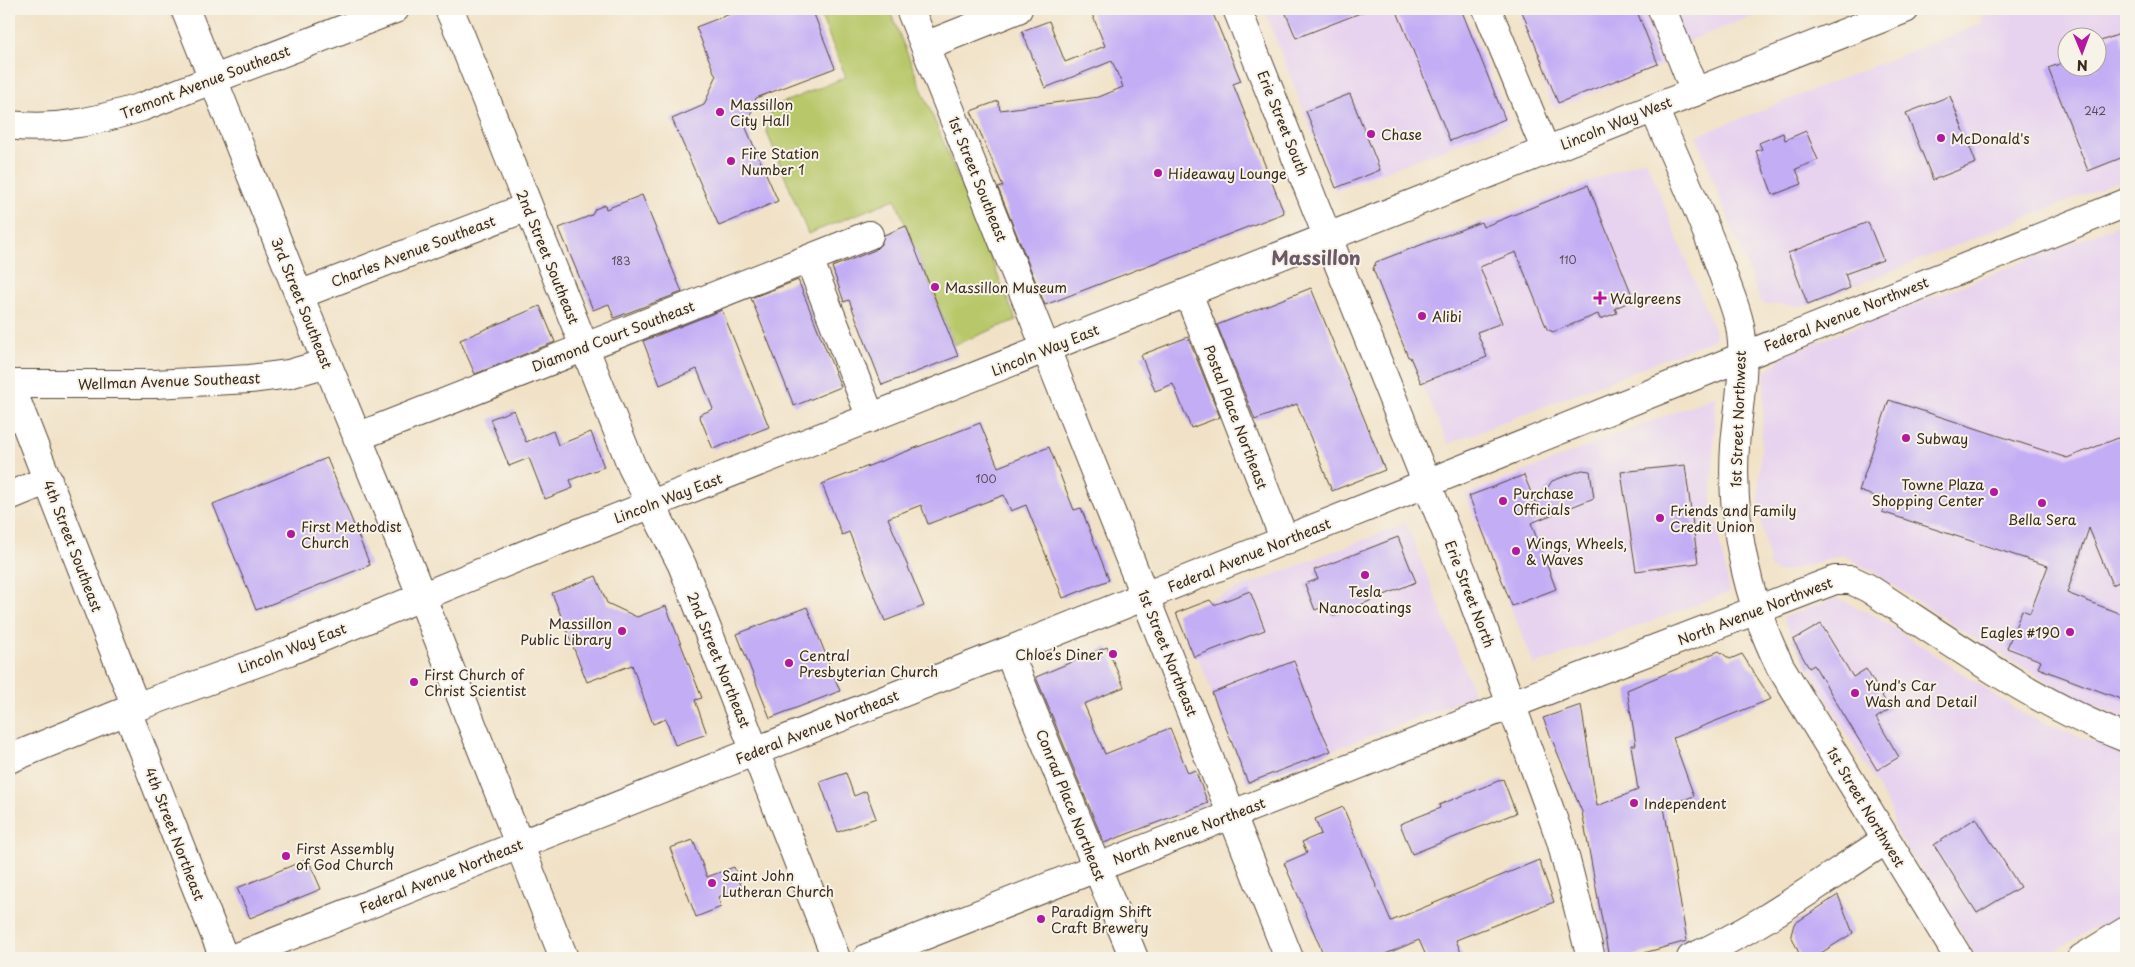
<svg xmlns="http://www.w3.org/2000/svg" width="2135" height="967" font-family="'Playpen Sans',sans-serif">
<rect width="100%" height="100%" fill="#f7f3e8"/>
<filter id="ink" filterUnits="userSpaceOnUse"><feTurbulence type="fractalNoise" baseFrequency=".02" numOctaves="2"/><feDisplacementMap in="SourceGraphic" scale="10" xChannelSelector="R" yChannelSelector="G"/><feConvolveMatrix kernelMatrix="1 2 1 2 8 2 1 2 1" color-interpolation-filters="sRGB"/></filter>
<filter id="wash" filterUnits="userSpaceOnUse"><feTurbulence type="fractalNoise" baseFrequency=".0096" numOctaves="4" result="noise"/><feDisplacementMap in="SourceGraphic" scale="20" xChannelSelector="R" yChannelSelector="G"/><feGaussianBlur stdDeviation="1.12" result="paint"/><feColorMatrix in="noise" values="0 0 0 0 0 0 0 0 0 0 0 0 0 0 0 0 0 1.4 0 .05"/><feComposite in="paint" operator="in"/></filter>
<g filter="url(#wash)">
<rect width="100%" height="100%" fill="#f1e2c7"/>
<!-- built -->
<path fill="#e7d2ef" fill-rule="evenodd" d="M1264,9H1463L1507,114L1509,124L1335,191Z
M1517,9H1772L1691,40L1662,66L1556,108L1551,103Z
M1998,9H2126V178L1803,306L1764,304L1760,300L1696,136L1983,23L1981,16ZM2068,38H2098V68H2068Z
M1646,159L1716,335L1715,339L1448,444L1410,357H1408L1373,269L1376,262L1481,222L1504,215Z
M2126,222V719L2070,695L1966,633L1872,571L1843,555L1778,573L1770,567L1758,506L1765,372L1787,354Z
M1716,396L1712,485V505L1730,592L1534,665L1465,495Z
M1406,523L1470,683L1473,695L1465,699L1248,783L1180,612Z
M1837,598L1877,617L2025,715L2126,755V915L2096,934L2100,924L2043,958H1978L1895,830L1891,810L1793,640L1783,617Z"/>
<!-- green -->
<path fill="#b8c769" stroke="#7a7844" d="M818,9H889L1016,320L954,345L895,199L808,234L766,130L772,107L846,77Z"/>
<g id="blocks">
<!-- building -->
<path fill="#c3adf5" d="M743,9H812L835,68L756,98L746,128L778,201L719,226L672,119L704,105L716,77L696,27Z
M1090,9H1211L1241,81L1233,84L1284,213L1045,305L998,188L1003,186L971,111L998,101L1000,110L1099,97L1123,87L1112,61L1045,88L1022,31L1049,21L1065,62L1105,46Z
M1284,9H1368V10L1296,38Z
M1396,9H1461L1505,119L1450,141Z
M1521,9H1636L1658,64L1558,103Z
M2120,34L2126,51V156L2088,171L2048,68L2068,61V68H2098V42Z
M1350,94L1380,170L1336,188L1306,111Z
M1950,96L1976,163L1933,180L1906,113Z
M1806,131L1818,160L1796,169L1802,184L1773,195L1756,151L1762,149L1759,143L1783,133L1785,140Z
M1588,185L1634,300L1615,308L1617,313L1600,319L1598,314L1553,332L1547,329L1516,252L1480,267L1502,323L1477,332L1487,357L1421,383L1410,357H1408L1373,269L1376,262L1481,222L1483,227Z
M642,195L682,292L614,318L609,304L593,310L559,228L592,215L595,209L605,205L606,209Z
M1868,222L1883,260L1845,274L1850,288L1808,305L1788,253Z
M906,226L958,356L882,385L849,300L844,302L832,267L875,250L881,244L884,235Z
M798,280L841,387L794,406L751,298Z
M1311,288L1385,470L1332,491L1297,404L1255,420L1217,325Z
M540,306L555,342L475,374L460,340Z
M722,310L769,427L713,449L699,415L713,409L697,369L660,385L643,341Z
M1188,337L1220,417L1191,428L1173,384L1155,391L1141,355Z
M1889,400L2067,458L2126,435V579L2112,585L2089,528L2067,593L2126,616V701L2038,668L2041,661L2007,648L2022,610L2030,613L2048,566L1882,512L1886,500L1859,491Z
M514,410L526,442L553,431L558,445L591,432L604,467L570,480L573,488L545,499L529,458L509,466L490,419Z
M980,423L998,467L1049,447L1074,510L1081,508L1109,580L1063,598L1026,505L1011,511L1004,495L928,524L921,505L888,518L924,606L885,621L849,532L842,535L822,484Z
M327,458L370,565L256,610L213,504Z
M1685,465L1698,563L1636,571L1621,472Z
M1582,470L1590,471L1594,498L1531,523L1556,589L1512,606L1469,496L1524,475L1536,505L1552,481Z
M1398,537L1416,582L1333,616L1328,605L1315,610L1305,584L1318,579L1314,570Z
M596,576L607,603L637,617L666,606L702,698L695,700L707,734L675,745L666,719L653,724L632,665L587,682L552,593Z
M1250,591L1265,630L1194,657L1176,613L1210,600L1214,605Z
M807,607L840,691L770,718L737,634Z
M1821,624L1853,677L1866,669L1890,709L1876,718L1899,757L1877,770L1814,665L1809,668L1793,640Z
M1107,647L1124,687L1084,704L1105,754L1170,728L1188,773L1195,770L1208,803L1104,843L1036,677Z
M1719,651L1730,659L1742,654L1771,699L1673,738L1694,796L1664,807L1687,941L1626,958H1609L1582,812L1543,718L1581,705L1597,806L1638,790L1631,745H1636L1627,690Z
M1294,661L1314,715L1331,751L1248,783L1212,693Z
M846,773L854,796L866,791L876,818L838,832L820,782Z
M1503,779L1516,813L1412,854L1400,824L1440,808L1439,805Z
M1343,807L1391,921L1539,860L1554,902L1456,940L1463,958H1427L1419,940L1376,958H1325L1284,863L1307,853L1302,842L1321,834L1315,819Z
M1976,818L2020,887L1977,913L1934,845Z
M693,840L707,877L734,867L742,888L718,897L721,907L696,917L670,848Z
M308,859L321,889L250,918L237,888Z
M1838,895L1853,933L1813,958H1801L1791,935L1794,924Z"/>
</g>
</g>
<g filter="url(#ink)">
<use href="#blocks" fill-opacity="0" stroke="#564637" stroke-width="1"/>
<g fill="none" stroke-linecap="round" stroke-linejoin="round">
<defs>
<path id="minor" d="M185,9L299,295L389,514L564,958
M449,9L460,34L632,467L682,565L836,958
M910,9L1046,349
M1487,9L1546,151
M1662,9L1695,92
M925,46L1018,9
M1654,109C1677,161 1701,214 1721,269C1727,287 1736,306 1740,326C1747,366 1738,406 1735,446C1730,520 1747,600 1780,666L1959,958
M9,125C57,131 96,121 142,107L395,9
M1328,238L1464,576L1543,791L1561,841L1591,958
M809,259L871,418
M1188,293L1285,541
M299,295L528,207
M9,384H154L250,379L289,374L327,363
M14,384L17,402L136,707
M357,437L869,235
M9,496L48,480
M1008,651L1134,958
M127,711L224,958
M234,958L1008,651L2126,203
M867,958L1597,671L1835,580H1851L1868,588C1951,642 2033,702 2126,738
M1691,958C1760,928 1822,881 1886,840
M2082,958L2126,931"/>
<path id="major" d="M1237,9L1328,238
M1046,349L1289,958
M9,759L136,707L289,651L548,545L1905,9"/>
</defs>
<!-- minor casing -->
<use href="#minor" stroke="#564637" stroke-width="30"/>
<!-- major casing -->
<use href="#major" stroke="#564637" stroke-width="30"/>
<!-- minor -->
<use href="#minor" stroke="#fff" stroke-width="28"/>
<!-- major -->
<use href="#major" stroke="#fff" stroke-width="28"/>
</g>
</g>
<!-- markers -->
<g fill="#b5179e" stroke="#f7f3e8" stroke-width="2">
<circle cx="720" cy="112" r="5"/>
<circle cx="1371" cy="134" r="5"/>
<circle cx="1941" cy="138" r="5"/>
<circle cx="731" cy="161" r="5"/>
<circle cx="1158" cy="173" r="5"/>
<circle cx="935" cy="287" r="5"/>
<path d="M1597.5 290.5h5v5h5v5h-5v5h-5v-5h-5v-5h5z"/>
<circle cx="1422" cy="316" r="5"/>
<circle cx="1906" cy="438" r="5"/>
<circle cx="1994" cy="492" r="5"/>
<circle cx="1503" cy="501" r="5"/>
<circle cx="2042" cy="503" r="5"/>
<circle cx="1660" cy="518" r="5"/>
<circle cx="291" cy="534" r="5"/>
<circle cx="1516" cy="551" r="5"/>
<circle cx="1365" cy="575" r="5"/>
<circle cx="622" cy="631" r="5"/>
<circle cx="2070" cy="632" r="5"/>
<circle cx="1113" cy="654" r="5"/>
<circle cx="789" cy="663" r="5"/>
<circle cx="414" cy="682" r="5"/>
<circle cx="1855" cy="693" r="5"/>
<circle cx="1634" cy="803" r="5"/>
<circle cx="286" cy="856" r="5"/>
<circle cx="712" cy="883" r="5"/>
<circle cx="1041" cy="919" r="5"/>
</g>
<g text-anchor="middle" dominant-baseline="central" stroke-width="4" stroke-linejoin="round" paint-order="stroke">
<!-- number labels -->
<g font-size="11" fill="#5d4b54">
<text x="2095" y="110">242</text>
<text x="1568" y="259">110</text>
<text x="621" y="260">183</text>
<text x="986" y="478">100</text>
</g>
<!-- street labels -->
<g font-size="14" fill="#3b2a1e" stroke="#f7f3e8">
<text transform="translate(205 82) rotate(-21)">Tremont Avenue Southeast</text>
<text transform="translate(1283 123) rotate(68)">Erie Street South</text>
<text transform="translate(1616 123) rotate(-22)">Lincoln Way West</text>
<text transform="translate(978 179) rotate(68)">1st Street Southeast</text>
<text transform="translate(413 251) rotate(-21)">Charles Avenue Southeast</text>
<text transform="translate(548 257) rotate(68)">2nd Street Southeast</text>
<text transform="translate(302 303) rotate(68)">3rd Street Southeast</text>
<text transform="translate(1846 314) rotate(-22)">Federal Avenue Northwest</text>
<text transform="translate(613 336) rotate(-21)">Diamond Court Southeast</text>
<text transform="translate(1045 350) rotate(-22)">Lincoln Way East</text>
<text transform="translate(169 381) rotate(-2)">Wellman Avenue Southeast</text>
<text transform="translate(1236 417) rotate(69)">Postal Place Northeast</text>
<text transform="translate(1738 419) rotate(-88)">1st Street Northwest</text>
<text transform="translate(668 498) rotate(-21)">Lincoln Way East</text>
<text transform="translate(73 546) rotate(69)">4th Street Southeast</text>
<text transform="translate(1249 555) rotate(-22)">Federal Avenue Northeast</text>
<text transform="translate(1470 594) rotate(69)">Erie Street North</text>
<text transform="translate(1755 611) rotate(-21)">North Avenue Northwest</text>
<text transform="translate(292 648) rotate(-21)">Lincoln Way East</text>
<text transform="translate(1168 653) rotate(68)">1st Street Northeast</text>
<text transform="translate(719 660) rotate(68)">2nd Street Northeast</text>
<text transform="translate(817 727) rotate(-22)">Federal Avenue Northeast</text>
<text transform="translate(1071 805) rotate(68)">Conrad Place Northeast</text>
<text transform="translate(1866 807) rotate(59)">1st Street Northwest</text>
<text transform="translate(1189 831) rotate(-21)">North Avenue Northeast</text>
<text transform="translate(175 834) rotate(69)">4th Street Northeast</text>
<text transform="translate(441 876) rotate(-22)">Federal Avenue Northeast</text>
</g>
<!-- poi labels -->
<g font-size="14" fill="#3b2a1e" stroke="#f7f3e8" text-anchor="start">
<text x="730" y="104">Massillon<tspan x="730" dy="16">City Hall</tspan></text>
<text x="1381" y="134">Chase</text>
<text x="1951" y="138">McDonald's</text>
<text x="741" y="153">Fire Station<tspan x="741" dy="16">Number 1</tspan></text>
<text x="1168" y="173">Hideaway Lounge</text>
<text x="945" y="287">Massillon Museum</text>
<text x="1610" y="298">Walgreens</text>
<text x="1432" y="316">Alibi</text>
<text x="1916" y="438">Subway</text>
<text x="1984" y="484" text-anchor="end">Towne Plaza<tspan x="1984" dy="16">Shopping Center</tspan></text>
<text x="1513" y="493">Purchase<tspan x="1513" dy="16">Officials</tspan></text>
<text x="1670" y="510">Friends and Family<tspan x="1670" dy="16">Credit Union</tspan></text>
<text x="2042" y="519" text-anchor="middle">Bella Sera</text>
<text x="301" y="526">First Methodist<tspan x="301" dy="16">Church</tspan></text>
<text x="1526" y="543">Wings, Wheels,<tspan x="1526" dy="16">&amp; Waves</tspan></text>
<text x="1365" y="591" text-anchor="middle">Tesla<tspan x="1365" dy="16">Nanocoatings</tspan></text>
<text x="612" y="623" text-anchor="end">Massillon<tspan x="612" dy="16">Public Library</tspan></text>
<text x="2060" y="632" text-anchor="end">Eagles #190</text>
<text x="1103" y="654" text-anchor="end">Chloe’s Diner</text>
<text x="799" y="655">Central<tspan x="799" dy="16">Presbyterian Church</tspan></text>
<text x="424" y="674">First Church of<tspan x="424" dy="16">Christ Scientist</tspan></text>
<text x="1865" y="685">Yund's Car<tspan x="1865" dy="16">Wash and Detail</tspan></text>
<text x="1644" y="803">Independent</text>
<text x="296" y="848">First Assembly<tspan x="296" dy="16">of God Church</tspan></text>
<text x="722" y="875">Saint John<tspan x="722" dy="16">Lutheran Church</tspan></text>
<text x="1051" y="911">Paradigm Shift<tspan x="1051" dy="16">Craft Brewery</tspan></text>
</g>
<!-- district labels -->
<g font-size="19" font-weight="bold" fill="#6b5869" stroke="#f7f3e8">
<text x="1316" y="257">Massillon</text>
</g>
</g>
<!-- margin -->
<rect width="2135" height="967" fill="none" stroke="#f7f3e8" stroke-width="30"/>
<!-- north arrow -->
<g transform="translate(2082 52) rotate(179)"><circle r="24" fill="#f7f3e8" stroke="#aca397"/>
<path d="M0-4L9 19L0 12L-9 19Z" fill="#b5179e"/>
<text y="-8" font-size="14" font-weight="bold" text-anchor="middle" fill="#3b2a1e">N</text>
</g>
</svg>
